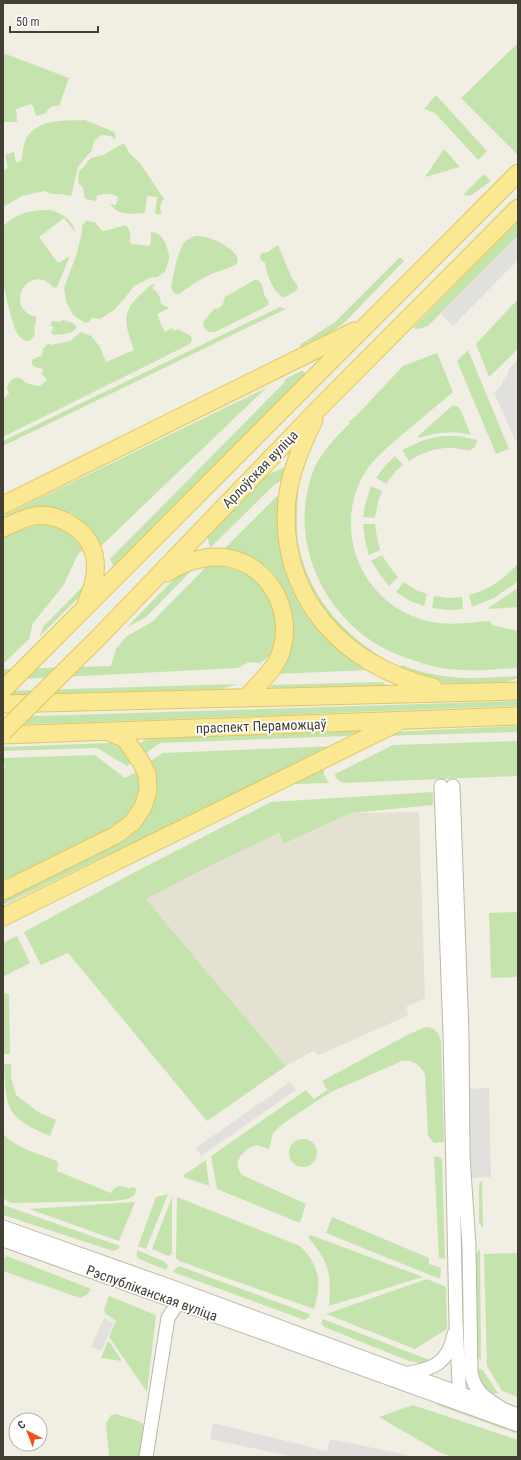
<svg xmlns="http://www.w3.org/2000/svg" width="521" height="1460" font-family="'Roboto Condensed',sans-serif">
<rect width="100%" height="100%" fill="#f1eee4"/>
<!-- residential -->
<path fill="#e5e1d2" d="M419,812L425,998L406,1007L409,1015L319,1055L313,1051L286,1066L146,899L212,865L279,833L285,844L351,813Z"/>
<!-- green -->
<path fill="#c5e4ad" d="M518,43V154H517L461,98Z
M3,53L69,78L59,106H52L44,114L36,116L34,108L31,104L16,109L17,122H3Z
M436,95L487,151L478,160L435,113L424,109Z
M85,120L114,132L116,137L115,139L110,136L102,135L94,141L92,150L78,167L71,196L60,194H52L44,191L22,196L3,207V170L8,168L5,155L14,152L16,163L21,161C23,154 23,143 27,137C40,118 65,121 85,120Z
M124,143L130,154L140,163L164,199C160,204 159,208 162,214H155L157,197L147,196L145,213C131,214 118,216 110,204L116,205L118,197C110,193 106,193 97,196L96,201L85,199L83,188L78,182L79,172L91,158L103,155Z
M444,149L460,167L425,177Z
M484,174L491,181L470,196L463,195Z
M51,210C64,215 72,219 75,232L64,218L39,237L58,263L70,256L57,287L54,288C29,260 2,308 36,317V324L34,325C37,335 31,347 21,338C15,332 13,323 11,316C8,304 4,291 3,279C2,262 3,244 3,227C16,212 33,210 51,210Z
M518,220V236L428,326L419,329L413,328Z
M86,221L95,222L102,231H105L125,225C131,230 131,235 130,242L132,244L149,246L151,243V233C162,229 170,251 169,260C168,264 166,268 165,272L157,277L150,278L134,286L124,299L114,310L100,319L92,318L89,322L85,323L73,315L66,301L64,288L76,256L82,233V226Z
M195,236C208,235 233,246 238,259L237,264L229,268L213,273L196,282L179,294H175L171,288C173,277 177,252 184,243C187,239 191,238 195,236Z
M278,245L291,276L298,287L296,291L283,298C273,291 267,276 265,263L260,259L261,253L268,252Z
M400,257L404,261L344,323L318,341L299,352L301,344L335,322Z
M256,279C263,283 262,286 264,293C264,296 267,299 269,302L267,306L215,332H209L204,328L203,322L214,309L219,308L223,304L225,297Z
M153,284L155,285L152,288C159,292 160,297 161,304L169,308L157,314L161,324L165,332L172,328L174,331L178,329L191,336L192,340L190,344L3,437V398H5L9,393L7,388C9,381 14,375 22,379C25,381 23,382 27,383C31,384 36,386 40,386L47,380L42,374L43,369L35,367L32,364V360L42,355L43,349L49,343L51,345L70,341L81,332L91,336L100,347L106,362L134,350C127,329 119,314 139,296C144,292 147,287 153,284Z
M518,299V349L489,377L476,344Z
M280,307L286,309L3,446V441Z
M63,320L73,323L77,327C73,335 61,334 53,335L51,332L54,327L51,326V323L53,321L59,322Z
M468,350L509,449L496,454L457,361Z
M437,353L453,392C437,405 421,419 404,433C390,446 374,457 364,474C333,528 359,598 418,618C441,627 466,623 490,621L492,625L518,631V668C495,669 471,672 448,669C431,667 412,660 396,654C329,626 288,548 311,477C318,455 334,439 350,423L349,421L356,416L403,366Z
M301,371L305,372L303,377L116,566L113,565L110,559L284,383L285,379Z
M266,388L100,547L90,531L72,514L47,506L27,510L3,521V516Z
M452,406H457L460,409L471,435C453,430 436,432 419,438L418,436Z
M441,436H459L477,440C476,445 475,448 470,450C466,451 459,449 455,448C438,447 423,452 409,461L402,450L424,440Z
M395,456L403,465L396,471L386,484L376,478L384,467Z
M285,467L282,480L274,485L210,548L207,534L265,476Z
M371,486L382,491L378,502L375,518L363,517L365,505Z
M294,493H298C297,509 296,525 298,542C307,595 345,637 390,662L387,665L359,647L314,600L293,544Z
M281,495C268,571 305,630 368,670L275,674L289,606L283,589L274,574L266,566L240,553L224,549L277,496Z
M41,524C53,526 67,529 77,538C80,541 82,546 84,549L78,554L63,586L33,623L29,639L3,664V538L20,530Z
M363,524H375L377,538L380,550L369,555L365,540Z
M382,555L389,566L398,577L389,586L379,573L371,561Z
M518,563V581L516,583L494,598L472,607L469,595C489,590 505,579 518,563Z
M214,565L226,567L254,577L275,603L277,636L274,653L260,663L249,662L238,668L3,680V669L111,666L116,649L127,636L152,622L207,566Z
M193,569L145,618L127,627L179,574Z
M88,581L83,593L39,637L43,627Z
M404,582L416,590L427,594L424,606L410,601L396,592Z
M518,588V607L490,609L488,608Z
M434,596L449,598L462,597L463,609L449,610L432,608Z
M402,665C440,681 479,679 518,676V678L504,683H443L428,680L397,669Z
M382,682L385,684V687L266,691L272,685Z
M237,684L222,689L3,695V691Z
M518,701V706C346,712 175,720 3,725V717Z
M518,726V732L381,736L398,732L411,731Z
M360,731L348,736L160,743L145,754L139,744L149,737Z
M518,741V776L342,783L336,778L335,774L393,745Z
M110,743L121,748L132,763L127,766L97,748L3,751V747Z
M335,746L3,905V897L127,838L148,815L149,762L163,753Z
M95,755L125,778L138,771L140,789L139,804L124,822L3,884V768L7,766H3V758Z
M324,766V775L329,783L286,784Z
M433,792V805L351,813L284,844L279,833L212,865L146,899L286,1066L207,1121L68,953L41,965L24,932L135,872L271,802Z
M518,912V977L491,978L489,913Z
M17,936L30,963L3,977V943Z
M3,993L9,994L10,1054H3Z
M426,1027C434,1027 439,1033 441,1041L444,1142L434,1143L428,1136L425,1074C419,1064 413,1060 402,1061L331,1092L294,1116L280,1126L273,1133L269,1149L256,1145C243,1150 231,1162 242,1175L306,1204L300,1223L217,1189L211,1156L306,1090L314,1099L327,1090L322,1081L409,1034Z
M4,1064H11V1077L16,1095L38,1112L56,1120L50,1136C6,1117 6,1110 4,1064Z
M3,1134C16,1148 39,1154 57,1161L58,1163L57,1171L111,1193C117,1184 120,1185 130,1189L131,1187L136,1188L135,1195L128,1199L113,1201L11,1203L3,1198Z
M289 1153a14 14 0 1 1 28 0a14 14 0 1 1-28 0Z
M438,1156L442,1160L445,1259L439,1258L434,1157Z
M206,1160L209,1186L183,1177L184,1175Z
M482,1180L483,1228L479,1223V1184Z
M168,1194L146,1249L138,1246L156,1197Z
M172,1197V1254L168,1256L152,1249Z
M177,1197L300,1246C320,1266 322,1283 314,1309L179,1261L176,1258Z
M135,1202L119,1241L29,1209Z
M3,1205L9,1207L120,1246L118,1249L113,1251L3,1215Z
M332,1217L429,1258V1264L441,1268L440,1279L326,1233Z
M311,1235L423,1277L329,1306C331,1272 330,1264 308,1237Z
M480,1249L481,1359H477L476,1254Z
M137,1250L165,1262L168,1266L166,1270L139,1259L137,1256Z
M517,1253L518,1397L502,1391L487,1366L484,1254Z
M7,1256L91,1289C89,1294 85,1296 80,1298L3,1271V1259Z
M179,1266L310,1314L309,1317L304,1320L299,1318L173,1272L175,1269Z
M427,1279L446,1287L447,1329L415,1349L326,1314Z
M109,1296L156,1315L147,1392L109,1337L116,1321L106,1314L104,1310Z
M323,1319L432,1361C423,1364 418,1363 409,1361L324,1327L321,1323Z
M109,1341L122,1361L101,1358L107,1343Z
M477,1369H482L498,1393L495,1394C484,1390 479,1381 477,1369Z
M438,1401L518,1430V1434L437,1405Z
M413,1405L518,1440V1457H453L439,1452L379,1417Z
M116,1414L138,1421L144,1425L140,1457H109L106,1423L111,1415Z"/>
<!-- parking -->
<path fill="#e2e0dc" d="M518,237V260L453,326L441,314Z
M518,359V440L516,442L494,393L503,383V380L509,373L508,370Z
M290,1082L296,1090L201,1156L196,1148Z
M489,1088L491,1177L469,1178L467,1089Z
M104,1318L114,1323L101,1351L91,1347Z
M213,1423L327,1451L330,1439L417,1457H294L210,1439Z"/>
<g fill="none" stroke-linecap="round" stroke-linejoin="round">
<defs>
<path id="minor" d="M441,786L450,1034L456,1322L460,1404
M453,786L462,1034L463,1156L469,1246L471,1372C474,1394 491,1402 508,1412
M3,1227L164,1284L518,1415
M3,1240C175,1301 347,1363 518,1425
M405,1374C433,1369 448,1364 454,1334
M146,1457L168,1318L178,1303"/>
<path id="major" d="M314,420C302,445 290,472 287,500C278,596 343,666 433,687
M3,505L354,331
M3,528C12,524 24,518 34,516C58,512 88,530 94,554C98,571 94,586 87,601
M167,573C183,562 209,554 228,558C270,566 294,611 281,652C275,670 258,684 246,698
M97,639L322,405L518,208
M3,690L518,173
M3,704L518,691
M3,735L518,716
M3,891L116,835L133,822L143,807L148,791L147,774L141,762L125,739L109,732
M3,917L397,723"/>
</defs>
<!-- minor casing -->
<use href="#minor" stroke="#bcb7a7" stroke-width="15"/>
<!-- major casing -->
<use href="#major" stroke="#dec764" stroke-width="19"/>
<!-- minor -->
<use href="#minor" stroke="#fff" stroke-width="13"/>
<!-- major -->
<use href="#major" stroke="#fae893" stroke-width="17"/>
<defs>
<path id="major-bridge" d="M3,732L97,639"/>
</defs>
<!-- major-bridge casing -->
<use href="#major-bridge" stroke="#dec764" stroke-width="19" stroke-linecap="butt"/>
<!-- major-bridge -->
<use href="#major-bridge" stroke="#fae893" stroke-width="17"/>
</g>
<g text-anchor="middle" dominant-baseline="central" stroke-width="3.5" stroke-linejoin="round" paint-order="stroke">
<!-- street labels -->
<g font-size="14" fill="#433f34" stroke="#fff">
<text transform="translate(260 469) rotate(-46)">Арлоўская вуліца</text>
<text transform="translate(261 726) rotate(-2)">праспект Пераможцаў</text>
<text transform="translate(152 1293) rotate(20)">Рэспубліканская вуліца</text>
</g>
</g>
<!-- border -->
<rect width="521" height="1460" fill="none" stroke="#433f34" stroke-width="8"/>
<!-- north arrow -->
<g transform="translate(28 1432) rotate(318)"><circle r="19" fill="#ffffff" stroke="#b4b2ae"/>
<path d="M0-3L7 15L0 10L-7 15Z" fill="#f1521a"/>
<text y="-6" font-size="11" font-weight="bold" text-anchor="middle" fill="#433f34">С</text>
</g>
<!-- scale -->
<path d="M10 26v6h88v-6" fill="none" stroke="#433f34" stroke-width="2"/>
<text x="16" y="26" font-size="12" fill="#433f34" stroke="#ffffff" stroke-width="3" paint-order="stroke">50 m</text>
</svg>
